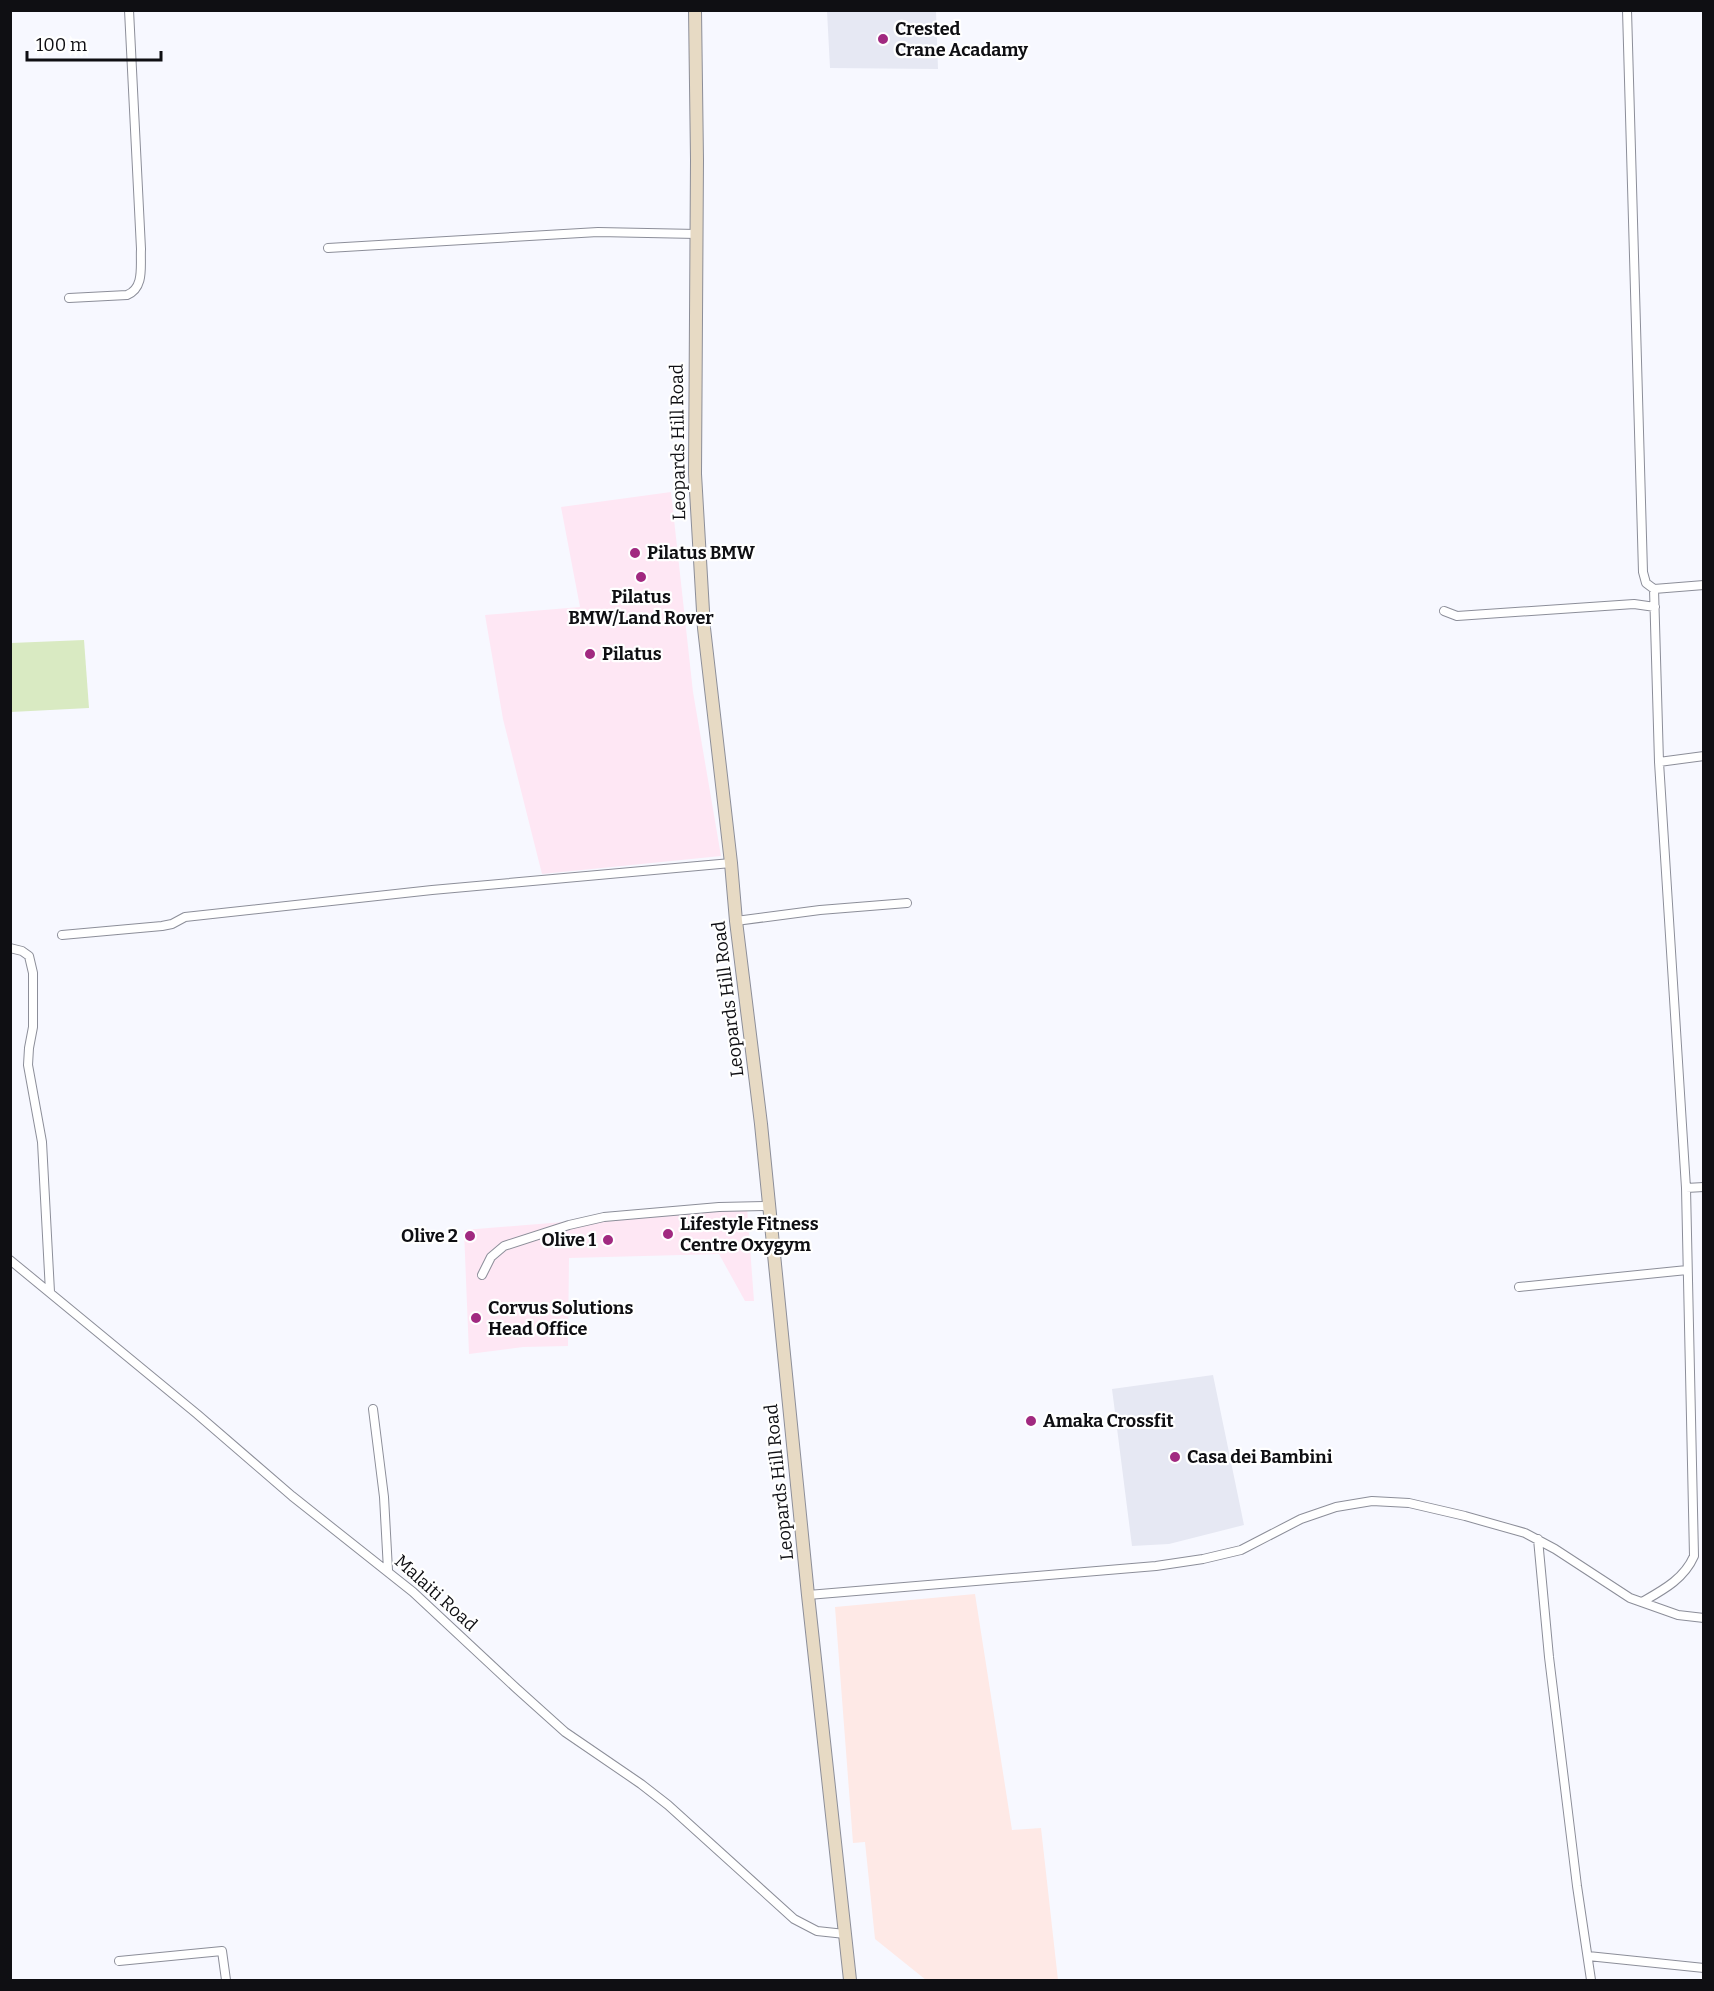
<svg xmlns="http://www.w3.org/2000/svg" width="1714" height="1991" font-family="Bitter,serif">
<rect width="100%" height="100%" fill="#f7f8ff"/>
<!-- commercial -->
<path fill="#fee7f4" d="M671,492L693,692L721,856L542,874L503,719L485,615L580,607L561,507Z
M747,1207L754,1301H745L719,1254L569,1258L568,1346L523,1347L469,1354L464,1230Z"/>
<!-- industrial -->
<path fill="#fee9e6" d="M975,1594L1012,1830L1041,1828L1058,1980H926L875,1939L865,1842L853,1843L835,1607Z"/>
<!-- built -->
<path fill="#e6e8f3" d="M827,11H936L938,69L830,68Z
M1213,1375L1244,1525L1169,1544L1132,1546L1112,1389Z"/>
<!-- green -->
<path fill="#d9eac2" d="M84,640L89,708L11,712V643Z"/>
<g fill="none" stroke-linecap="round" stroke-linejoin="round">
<defs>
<path id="street" d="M1627,10L1643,572L1646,583L1654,589L1704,585
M328,248L598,232L697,234
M69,298L127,295C145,288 140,265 141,249L129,10
M1444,611L1457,616L1634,604L1655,607
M1659,762L1704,756
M736,921L820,910L907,903
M62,935L162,926L172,924L185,917L432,890L731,863
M10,948L22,951L29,956L33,973V1027L29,1048L28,1065L42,1142L50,1292
M1686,1188L1704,1187
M10,1260L197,1414L292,1496L413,1592L516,1688L565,1732L641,1784L668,1805L794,1919L817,1931L845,1934
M482,1275L491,1257L504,1246L569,1225L604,1217L719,1207L769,1206
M1519,1287L1687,1270
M373,1409L384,1497L388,1570
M1538,1539L1549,1657L1577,1886L1591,1980
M808,1595L1156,1566L1203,1559L1241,1550L1301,1519L1336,1507L1372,1501L1409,1503L1465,1516L1525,1533L1555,1549L1630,1598L1678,1615L1704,1618
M1642,1602C1663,1590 1684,1579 1694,1556L1686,1188L1659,762L1654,589
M1588,1956L1704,1968
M119,1961L222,1951L226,1980"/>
<path id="secondary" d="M695,10L697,160L695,474L704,628L731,863L736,921L761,1124L808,1595L850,1980"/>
</defs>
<!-- street casing -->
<use href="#street" stroke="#8c8e99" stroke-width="10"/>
<!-- secondary casing -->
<use href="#secondary" stroke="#8c8e99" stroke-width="14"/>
<!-- street -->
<use href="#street" stroke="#fff" stroke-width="8"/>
<!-- secondary -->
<use href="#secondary" stroke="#e7dac4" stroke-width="12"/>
</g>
<!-- markers -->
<g fill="#a12980" stroke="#fff" stroke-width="2">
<circle cx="883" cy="39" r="6"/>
<circle cx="635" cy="553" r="6"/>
<circle cx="641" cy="577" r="6"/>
<circle cx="590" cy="654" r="6"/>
<circle cx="668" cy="1234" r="6"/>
<circle cx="470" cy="1236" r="6"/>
<circle cx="608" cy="1240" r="6"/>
<circle cx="476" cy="1318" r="6"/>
<circle cx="1031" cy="1421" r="6"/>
<circle cx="1175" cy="1457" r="6"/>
</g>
<g text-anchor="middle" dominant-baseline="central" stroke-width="4.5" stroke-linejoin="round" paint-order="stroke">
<!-- poi labels -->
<g font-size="18" font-weight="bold" fill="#0f0f13" stroke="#fff" text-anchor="start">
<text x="895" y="29">Crested<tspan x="895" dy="21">Crane Acadamy</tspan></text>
<text x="647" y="553">Pilatus BMW</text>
<text x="641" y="597" text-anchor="middle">Pilatus<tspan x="641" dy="21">BMW/Land Rover</tspan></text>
<text x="602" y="654">Pilatus</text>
<text x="680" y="1224">Lifestyle Fitness<tspan x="680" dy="21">Centre Oxygym</tspan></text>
<text x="458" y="1236" text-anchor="end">Olive 2</text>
<text x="596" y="1240" text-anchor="end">Olive 1</text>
<text x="488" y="1308">Corvus Solutions<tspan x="488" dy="21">Head Office</tspan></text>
<text x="1043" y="1421">Amaka Crossfit</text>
<text x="1187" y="1457">Casa dei Bambini</text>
</g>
<!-- street labels -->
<g font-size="18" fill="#0f0f13" stroke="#fff">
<text transform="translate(678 442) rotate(-91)">Leopards Hill Road</text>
<text transform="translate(728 999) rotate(-97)">Leopards Hill Road</text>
<text transform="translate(779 1482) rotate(-96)">Leopards Hill Road</text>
<text transform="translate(436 1593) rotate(42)">Malaiti Road</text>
</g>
</g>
<!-- border -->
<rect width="1714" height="1991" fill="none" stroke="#0f0f13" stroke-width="24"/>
<!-- scale -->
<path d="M27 51v9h134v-9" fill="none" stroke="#0f0f13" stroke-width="3"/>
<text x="36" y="51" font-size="18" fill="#0f0f13" stroke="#ffffff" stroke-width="4.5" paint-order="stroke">100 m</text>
</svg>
